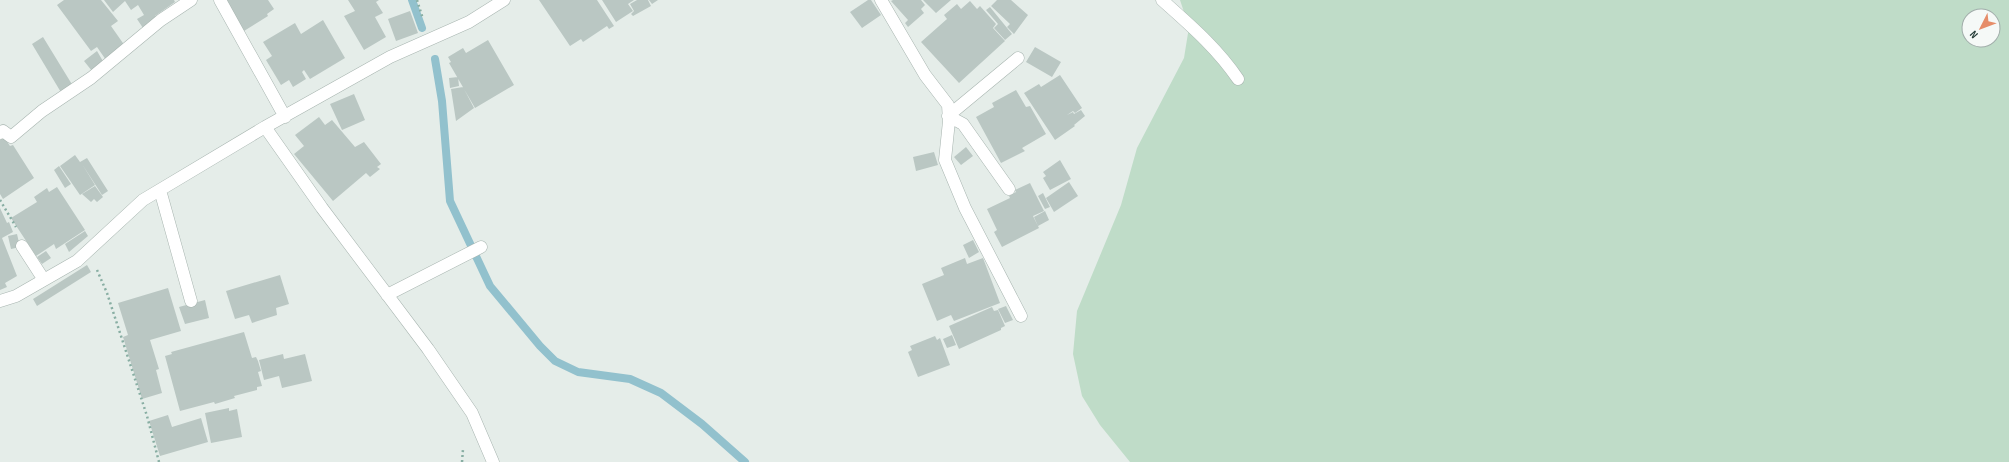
<svg xmlns="http://www.w3.org/2000/svg" width="2009" height="462" font-family="'Sofia Sans Condensed',sans-serif">
<rect width="100%" height="100%" fill="#e5ede9"/>
<!-- green -->
<path fill="#bfdcc8" fill-rule="evenodd" d="M1180,0H2009V462H1130L1100,425L1082,396L1073,354L1077,311L1121,205L1137,148L1184,58L1189,27ZM1969,16H1993V40H1969Z"/>
<g fill="none" stroke-linecap="round" stroke-linejoin="round">
<!-- stream -->
<path stroke="#92c1cd" stroke-width="8" d="M412,0L422,28
M435,59L442,101L450,201L490,286L540,346L555,361L578,372L630,379L661,393L702,424L745,462"/>
</g>
<!-- building -->
<path fill="#bac7c3" d="M64,0H101L118,21L111,26L125,46L106,60L97,47L91,51L57,5Z
M104,0H174L175,2L155,16L157,18L143,28L137,19L144,15L138,5L131,10L125,1L113,12Z
M225,0H268L274,9L267,14L268,16L244,31Z
M348,0H379L376,2L383,13L375,17L386,37L364,50L344,16L355,11Z
M539,0H597L614,26L609,29L607,26L583,42L581,39L570,46Z
M602,0H634L628,4L633,11L616,22Z
M637,0H648L651,6L633,16L631,14L634,11L630,4Z
M649,0H658L652,4Z
M868,0H871L881,15L862,28L850,12Z
M893,0H921L925,5L921,9L924,13L908,27L905,23L908,20L891,1Z
M923,0H951L936,13Z
M997,0H1011L1028,15L1014,34L1007,27L1010,24L991,6Z
M970,1L977,9L980,6L996,24L993,28L1005,41L959,83L921,42L947,19L944,15L957,4L961,9Z
M990,7L1012,34L1005,40L994,28L998,24L986,10Z
M410,11L418,33L396,41L388,19Z
M323,20L345,58L310,79L304,70L302,72L306,79L293,87L289,80L281,85L266,60L272,56L263,42L295,23L301,34Z
M43,37L73,86L62,94L32,44Z
M488,40L514,85L475,108L449,63L451,62L448,57L463,48L466,53Z
M1035,47L1061,62L1052,77L1026,62Z
M97,51L104,63L92,71L84,61Z
M1060,75L1082,108L1075,113L1073,111L1067,115L1073,112L1074,114L1081,110L1085,116L1074,125L1075,126L1055,140L1024,93L1039,84L1041,87Z
M458,77L459,86L450,88L449,78Z
M463,87L474,108L456,121L451,89Z
M1016,90L1026,107L1030,106L1046,134L1022,148L1025,151L1001,163L976,117L994,107L992,103Z
M354,94L365,120L342,130L330,104Z
M319,117L325,125L332,120L355,147L364,142L381,164L377,167L380,169L370,177L366,173L333,201L294,154L304,146L295,135Z
M4,137L10,146L13,145L34,178L3,199L0,194V140Z
M966,147L973,156L961,165L954,157Z
M934,152L938,165L916,171L913,157Z
M75,155L80,162L87,158L108,191L102,195L82,164L95,185L80,195L60,166Z
M1060,160L1071,179L1050,190L1043,178L1046,176L1043,172Z
M59,166L71,184L65,188L54,170Z
M1069,182L1078,196L1054,212L1046,198Z
M1030,183L1044,211L1033,216L1039,228L1002,247L994,232L997,230L987,209L1010,198L1009,196L1016,192L1015,190Z
M95,186L103,197L97,202L94,199L91,202L82,194Z
M57,187L85,230L56,249L54,244L36,256L11,218L37,202L34,197L47,188L49,192Z
M1043,193L1050,207L1045,209L1038,196Z
M0,208L7,223L9,222L13,232L2,238L17,276L5,283L7,287L0,290Z
M1045,211L1049,220L1038,226L1034,217Z
M85,231L88,236L69,252L65,244Z
M17,234L20,247L11,249L8,236Z
M973,240L979,252L969,258L963,245Z
M46,251L51,258L42,264L37,257Z
M965,258L967,264L983,258L1000,303L954,321L951,315L937,321L922,284L944,275L941,268Z
M87,265L91,272L37,306L33,299Z
M280,275L289,304L276,308L277,315L252,323L249,315L235,319L226,291Z
M168,288L181,331L150,340L159,369L156,370L162,393L142,399L123,337L128,335L118,303Z
M205,300L209,318L185,324L179,307Z
M1006,306L1013,320L1005,323L998,309Z
M992,307L994,311L998,310L1005,326L1001,328V330L959,349L949,326Z
M244,332L252,358L256,357L258,361L261,371L258,372L262,386L257,387V390L234,396L235,398L215,404L214,402L180,411L165,356L172,354L171,352Z
M952,335L956,345L947,348L943,339Z
M935,336L937,340L940,338L950,365L918,377L908,352L912,350L910,346Z
M283,354L284,359L305,354L312,381L282,388L279,376L264,380L259,360Z
M229,408V411L237,409L242,437L211,443L205,413Z
M168,415L172,427L201,418L208,442L160,456L149,421Z"/>
<g fill="none" stroke-linecap="round" stroke-linejoin="round">
<defs>
<path id="minor" d="M220,0L285,117
M881,0L925,75L948,105L949,121L945,160L965,208L1021,316
M1162,0C1190,25 1217,48 1238,79
M265,127L322,208L428,349L472,413L493,462
M0,133L3,131L11,137L42,111L91,78L161,20L191,0
M1009,189L963,124L948,116L1018,58
M160,190L191,301
M22,246L44,280
M387,295L481,247
M0,301L16,296L77,261L143,200L265,127L390,57L469,22L504,0"/>
</defs>
<!-- minor casing -->
<use href="#minor" stroke="#a8b5b0" stroke-width="13"/>
<!-- path -->
<path stroke="#88aea3" stroke-width="2.5" stroke-dasharray="2 3" stroke-linecap="butt" d="M417,0L423,19
M0,200L16,227
M97,270L107,293L147,416L159,462
M462,462L463,449"/>
<!-- minor -->
<use href="#minor" stroke="#fff" stroke-width="12"/>
</g>
<!-- north arrow -->
<g transform="translate(1981 28) rotate(228)"><circle r="19" fill="#f5f9f7" stroke="#a2aeab"/>
<path d="M0-3L7 15L0 10L-7 15Z" fill="#e68d69"/>
<text y="-6" font-size="11" font-weight="bold" text-anchor="middle" fill="#253d38">N</text>
</g>
</svg>
